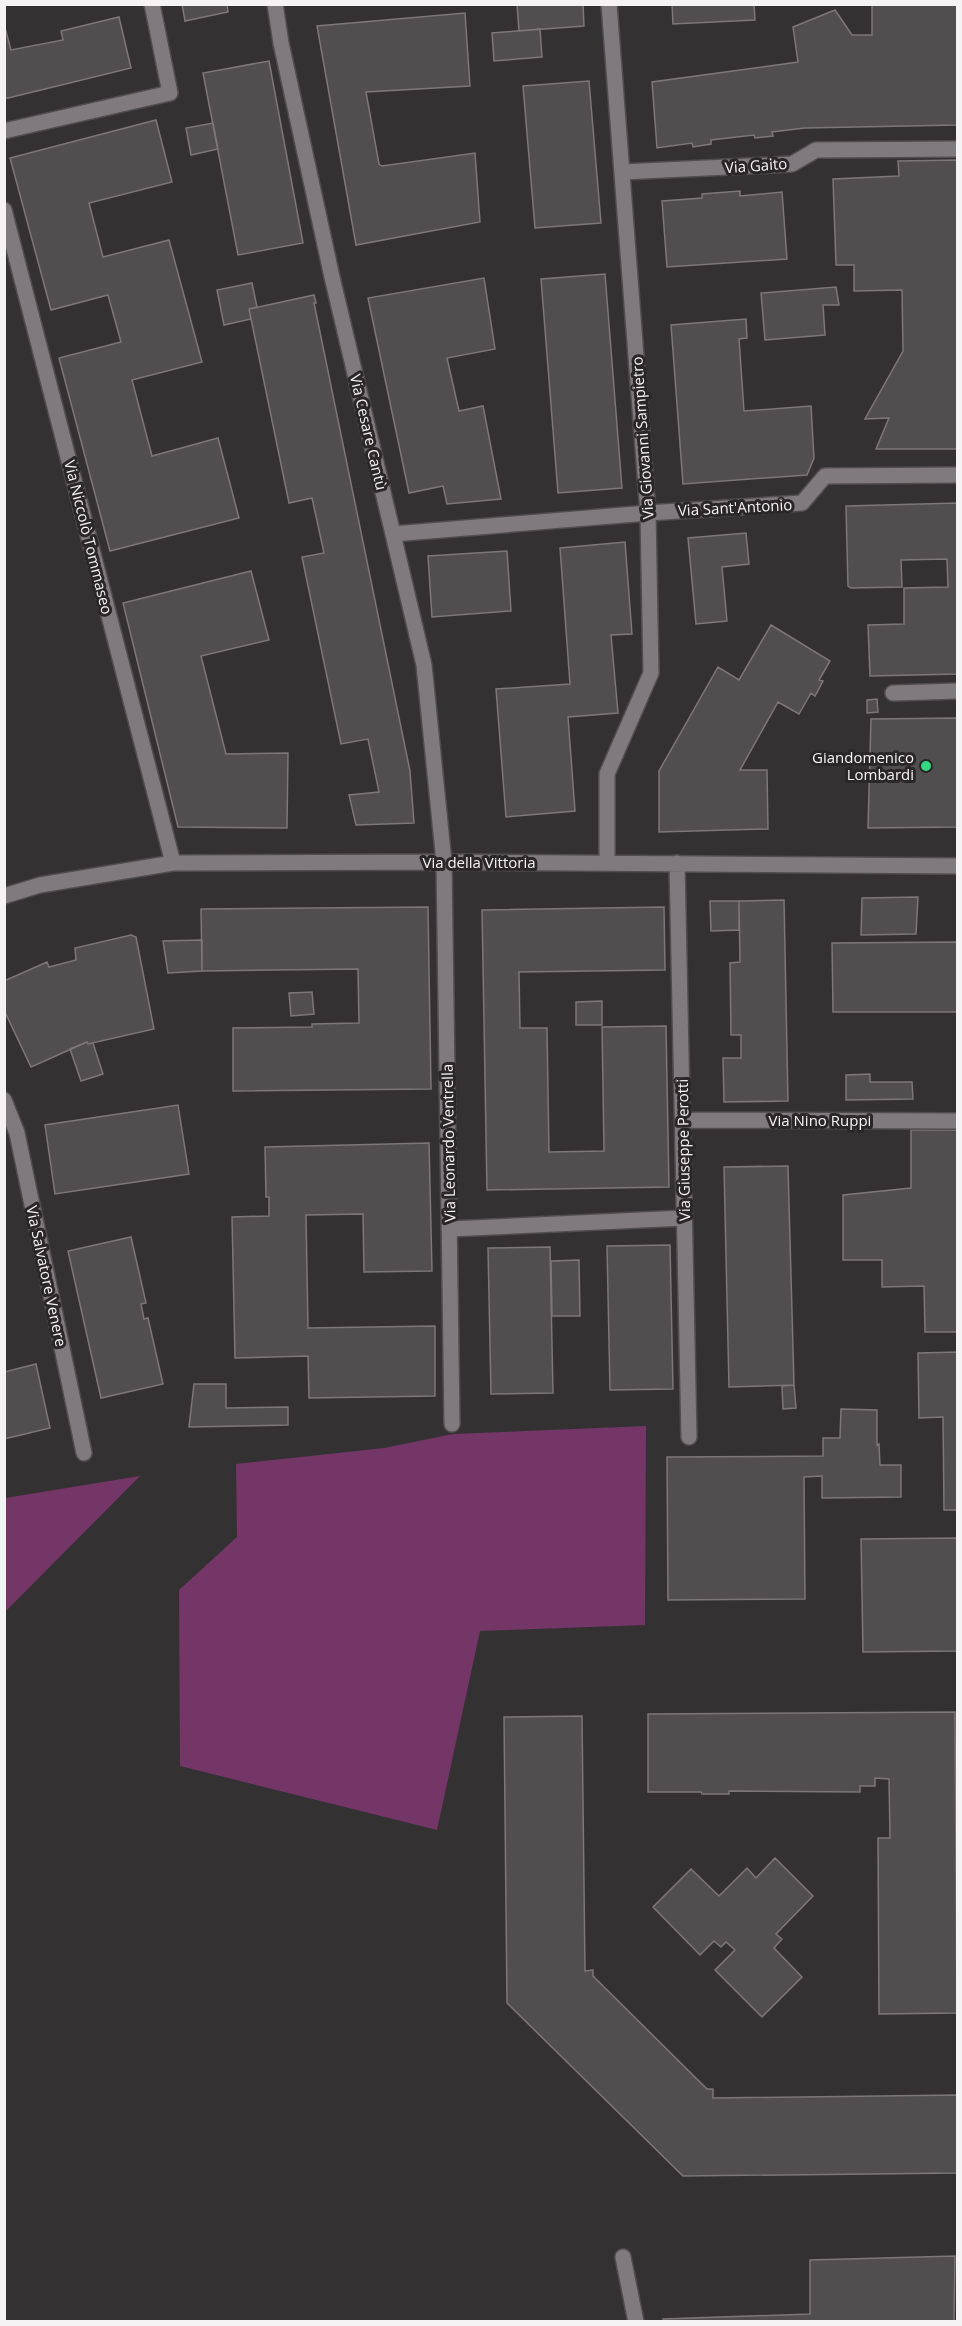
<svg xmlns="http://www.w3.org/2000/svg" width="962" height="2326" font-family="'Open Sans',sans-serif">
<rect width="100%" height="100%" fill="#343133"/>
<!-- green -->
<path fill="#733667" d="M646,1426L645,1625L480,1631L437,1830L180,1766L179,1590L237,1537L236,1464L384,1448L453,1434Z
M140,1476L5,1612V1498Z"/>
<!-- building -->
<path fill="#514e50" stroke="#7b777a" stroke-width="1.5" d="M182,4H227L228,12L185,21Z
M517,4H583L584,26L519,31Z
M672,4H754L755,20L673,24Z
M872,4H958V125L805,128L772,132L773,136L755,138L754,135L711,140V144L693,147L692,143L657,148L652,82L798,62L793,27L835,10L852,35H872Z
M465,13L470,86L366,92L379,164L382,166L475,153L480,222L356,245L317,26Z
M119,17L131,68L4,99V24L11,50L63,40L61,31Z
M540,29L542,57L494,61L492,33Z
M269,61L303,243L238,255L203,73Z
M589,81L601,223L535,228L523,86Z
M156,120L172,182L89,203L103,257L169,240L202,362L132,380L152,456L218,438L239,518L110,551L59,358L121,342L108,295L51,310L10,158Z
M213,123L218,149L191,155L186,128Z
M958,160V449H876L889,418L865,419L903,351L902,290L854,291V265H836L833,179L899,176L898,161Z
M740,191V196L782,192L787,259L667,267L662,201L702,198V194Z
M605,274L622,488L558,493L541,279Z
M484,278L495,349L447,358L459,411L483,406L501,499L447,504L443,486L409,493L368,298Z
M252,283L257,307L249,309L251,319L224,325L217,290Z
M836,287L839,305H823L825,335L765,340L761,293Z
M314,295L316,303H314L410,771L414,823L356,825L349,795L379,792L368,739L341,744L302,557L324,553L312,498L289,503L249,309Z
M746,319L747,338L739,339L744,411L811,406L814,458L807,475L683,484L671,325Z
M958,503V674L870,676L868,625L904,624V588L948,587L947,559L901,560L902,587L851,588L848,586L846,506Z
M746,533L749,564L722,567L727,621L696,624L688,538Z
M625,542L632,634L611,635L618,713L568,717L575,811L506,817L496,689L570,684L560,548Z
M507,551L511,611L432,617L428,556Z
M251,571L269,640L201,656L226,754L288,753L287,828L178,827L123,603Z
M771,625L830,661L819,680L823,681L815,696L811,693L799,714L778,702L740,770H767L768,829L659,832V771L718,667L739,680Z
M877,699L878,712L867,713V700Z
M958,718V827L868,828L871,719Z
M918,897L916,934L861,935L862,898Z
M784,900L788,1101L724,1102L723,1058H741V1035H731L730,963L740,962L739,901Z
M710,901H739V930L711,931Z
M428,907L431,1089L233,1091V1028L312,1027V1024L359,1023L358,969L202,971L201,909Z
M664,907L665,970L519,972L520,1028H547L549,1152L604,1151L602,1027L666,1026L669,1187L487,1190L482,910Z
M131,935L136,937L154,1029L88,1044L87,1042L31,1067L4,1010V981L47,962L49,967L76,960L75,948Z
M202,940V971L168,973L163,941Z
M958,942V1012H833L832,943Z
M312,992L314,1014L291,1016L289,993Z
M602,1001V1025H576V1002Z
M87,1042L88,1044L93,1043L103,1074L81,1081L70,1049Z
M870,1074V1082H912L913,1099L846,1100V1075Z
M178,1105L189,1174L55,1194L45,1125Z
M911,1130H958V1332H925L924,1286L882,1287V1260H843V1195L911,1188Z
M429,1143L432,1271L364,1272L363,1214L306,1215L308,1328L435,1326V1396L309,1398L308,1356L235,1358L232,1217L269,1216V1197H266L265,1147Z
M788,1166L794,1385L729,1387L724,1167Z
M131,1237L146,1303L141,1304L144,1319L148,1318L163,1384L101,1398L68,1251Z
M670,1245L673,1389L610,1390L607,1246Z
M550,1247L553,1393L491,1394L488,1248Z
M579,1260L580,1316H552L551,1261Z
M958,1352V1510H944L943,1417L919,1418L918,1353Z
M36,1364L50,1428L4,1439V1372Z
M194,1384H226V1408L288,1407V1425L189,1427Z
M794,1385L796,1408L783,1409L782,1386Z
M841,1409L877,1410V1445L879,1444L880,1465H901V1497L822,1498V1476L804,1477L805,1599L668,1600L667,1457L823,1456V1438H840Z
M958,1538V1651L863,1652L861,1539Z
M955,1712L957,2013L879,2014L878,1838H890L889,1779L875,1778V1786H860V1792L729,1791V1794H702L701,1792H648V1714Z
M582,1716L585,1971L593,1970V1976L707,2089H713V2098L957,2095L958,2173L683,2176L507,2003L504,1717Z
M775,1858L813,1896L776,1934L782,1939L774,1948L802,1977L762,2017L715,1970L735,1950L726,1942L721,1947L714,1941L700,1955L653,1907L691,1869L719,1896L747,1868L756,1878Z
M955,2256L954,2322H663V2319L810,2314V2260Z"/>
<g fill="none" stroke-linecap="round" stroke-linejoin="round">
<defs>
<path id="minor" d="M275,4L281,43L332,277L424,665L444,862L452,1424
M4,131L170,93L152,4
M622,172L792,164L816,150L958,149
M4,210L173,863
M393,534L648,513L802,503L825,476L958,475
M893,693L958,691
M607,863V774L651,673L648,513L609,4
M677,863L689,1437
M4,896L40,885L173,863L444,862L958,866
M4,1100L17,1133L84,1453
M683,1120L958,1121
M449,1229L684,1218
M623,2257L636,2322"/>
</defs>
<!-- minor casing -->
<use href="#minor" stroke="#504d4f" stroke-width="18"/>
<!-- minor -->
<use href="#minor" stroke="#7e7a7d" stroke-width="15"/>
</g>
<!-- markers -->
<circle fill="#32d882" stroke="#2a2729" stroke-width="2" cx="926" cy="766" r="6"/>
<g text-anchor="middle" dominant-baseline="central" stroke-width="6" stroke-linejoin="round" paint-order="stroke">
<!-- street labels -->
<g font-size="15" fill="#f6f3f5" stroke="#2a2729">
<text transform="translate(756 165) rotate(-4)">Via Gaito</text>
<text transform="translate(369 432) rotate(77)">Via Cesare Cantù</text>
<text transform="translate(642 438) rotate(-94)">Via Giovanni Sampietro</text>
<text transform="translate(735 507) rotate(-3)">Via Sant'Antonio</text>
<text transform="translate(89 537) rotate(76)">Via Niccolò Tommaseo</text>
<text x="479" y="862">Via della Vittoria</text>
<text x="820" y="1120">Via Nino Ruppi</text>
<text transform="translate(448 1143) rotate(-91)">Via Leonardo Ventrella</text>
<text transform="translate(683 1150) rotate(-91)">Via Giuseppe Perotti</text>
<text transform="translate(47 1276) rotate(78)">Via Salvatore Venere</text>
</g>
<!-- poi labels -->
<g font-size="15" fill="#f6f3f5" stroke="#2a2729" text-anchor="end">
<text x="914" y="757">Giandomenico<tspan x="914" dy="17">Lombardi</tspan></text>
</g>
</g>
<!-- border -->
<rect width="962" height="2326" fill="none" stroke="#f6f3f5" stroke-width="12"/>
</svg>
